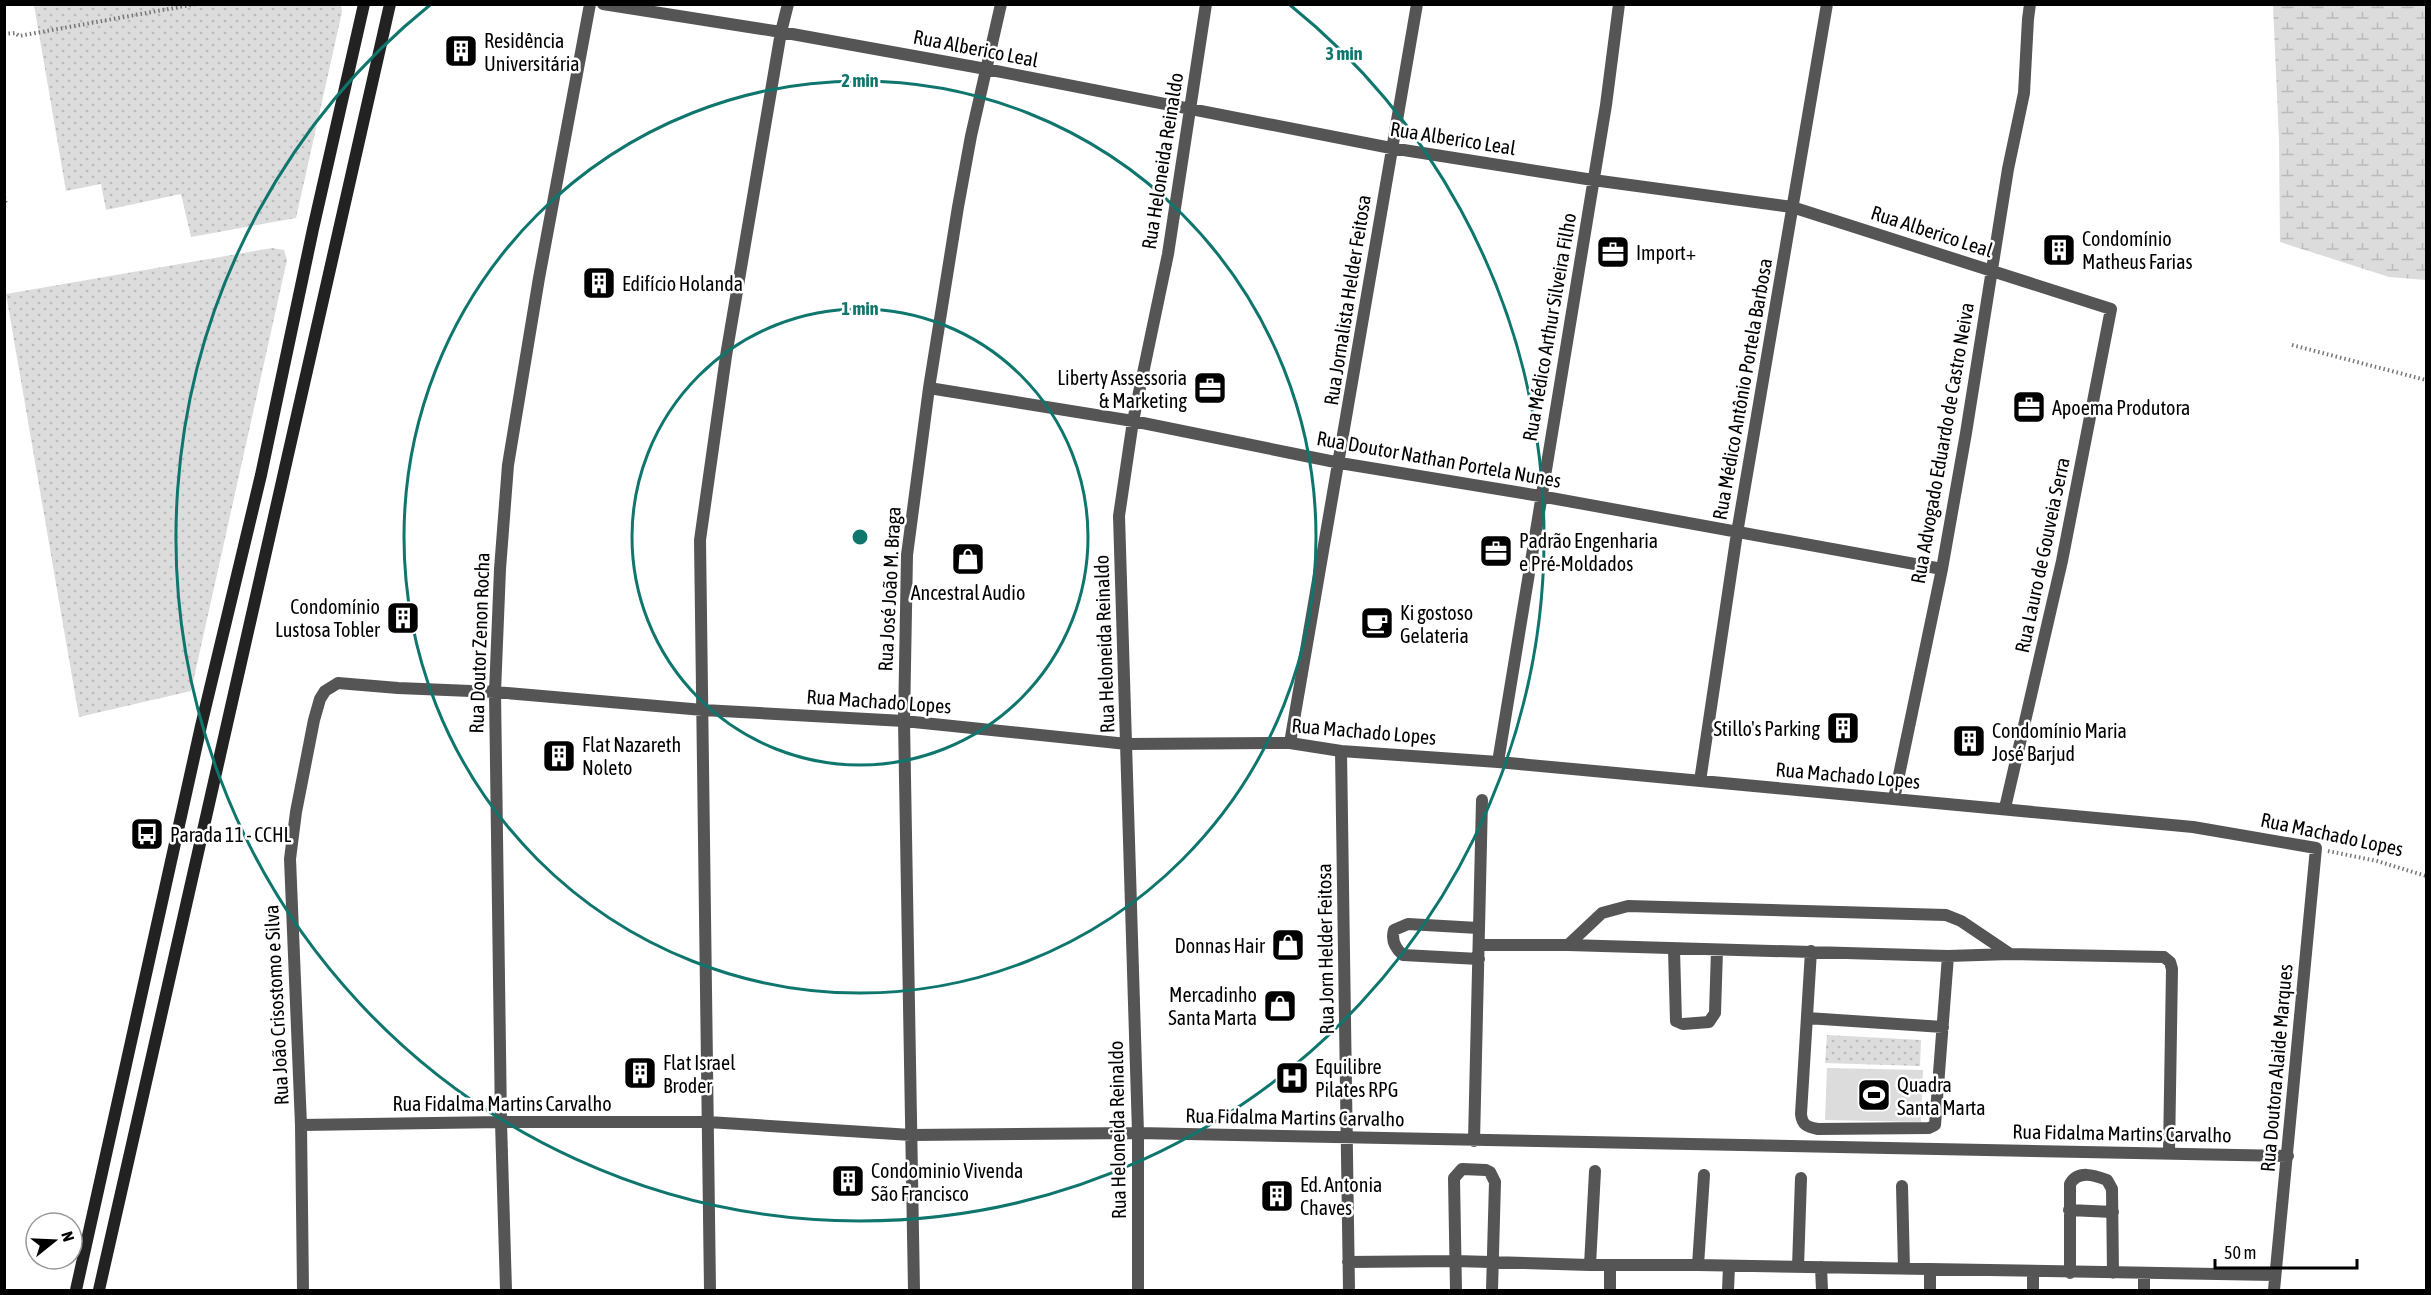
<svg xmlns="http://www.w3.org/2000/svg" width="2431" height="1295" font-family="'Asap Condensed',sans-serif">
<defs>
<pattern id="grass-dots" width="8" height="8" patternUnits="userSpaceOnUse" patternTransform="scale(1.5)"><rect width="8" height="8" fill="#dcdcdc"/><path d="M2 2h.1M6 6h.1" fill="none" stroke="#bbb" stroke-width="1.8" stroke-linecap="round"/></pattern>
<pattern id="wetland-marsh" width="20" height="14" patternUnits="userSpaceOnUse" patternTransform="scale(1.5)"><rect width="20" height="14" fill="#dcdcdc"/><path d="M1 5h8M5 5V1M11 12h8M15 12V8" fill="none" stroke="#bbb"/></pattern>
</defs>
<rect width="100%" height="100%" fill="#fff"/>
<!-- grass -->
<path fill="url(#grass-dots)" d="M34,5H341L342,12L296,218L191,237L181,194L106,210L101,184L66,191Z
M272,248L284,250L287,260L191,691L79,717L6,294Z
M1827,1035L1921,1040L1920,1066L1825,1063Z"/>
<!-- wetland -->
<path fill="url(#wetland-marsh)" d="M2273,5H2426V280L2389,277L2280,242L2279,140Z"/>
<!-- pitch -->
<path fill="#dcdcdc" d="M1827,1068L1923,1070L1921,1122L1825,1120Z"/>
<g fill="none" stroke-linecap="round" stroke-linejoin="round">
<!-- path -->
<path stroke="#777" stroke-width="4" stroke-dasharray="1.5 3" stroke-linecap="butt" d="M4,34L15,33L19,36L196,4
M4,197L6,204
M2292,345L2426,380
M2328,851L2377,861L2426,876"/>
<!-- minor -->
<path stroke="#555" stroke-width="12" d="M603,4L781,32L788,4
M929,388L1133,421L1340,463L1540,496L1942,569
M1290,743L1417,4
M1341,751L1349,1290
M1498,762L1606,105L1619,4
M1700,781L1737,533L1827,4
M1894,799L1942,569L1966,433L2008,169L2024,93L2028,19L2030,4
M1478,928L1408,924L1394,930C1391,940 1395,948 1403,955L1479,959
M1479,945H1568L1948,956L2010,954L2164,957L2170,962L2172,969L2169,1152
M1568,945L1602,913L1628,906L1946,915L1961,921L2010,954
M1674,950L1676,1021L1683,1024L1709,1022L1715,1013L1717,950
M1811,951L1801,1114C1802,1125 1807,1127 1818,1129L1929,1128L1935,1125L1948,956
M1807,1018L1943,1027
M301,1125L501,1122H708L911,1135L1138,1133L2288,1156
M1474,1141L1482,800
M1902,1186L1904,1269
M2069,1210L2113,1212
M1348,1262L1455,1261L1590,1265H1698L2275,1275
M1590,1265L1595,1171
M1698,1265L1704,1175
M1798,1267L1801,1178
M1821,1267L1822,1290
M2070,1273V1184C2078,1170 2094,1175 2107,1180L2112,1189L2113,1273
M303,1290L301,1125L290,859L296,812L314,720L320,699L325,691L338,683L398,688L495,692L703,710L904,721L1127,744L1290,743L1341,751L1498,762L2193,827L2316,848L2274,1290
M506,1290L501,1122L495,692L500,569L508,465L539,278L590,4
M710,1290L700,540L726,356L781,32L986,69L1391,148L1593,180L1792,207L2111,309L2062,561L2005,808
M914,1290L904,721L907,555L929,388L958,207L971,136L1001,4
M1138,1290V1133L1119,516L1133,421L1168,254L1206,4
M1456,1290L1454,1178L1462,1169L1486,1170L1490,1172L1495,1182L1492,1290
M1610,1290V1265
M1728,1290L1729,1266
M1930,1290V1270
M2033,1290V1272
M2144,1290V1274"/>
<!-- secondary -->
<path stroke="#222" stroke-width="12" d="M76,1290L201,726L261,475L313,229L364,4
M99,1290L390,4"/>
</g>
<!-- distance rings -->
<g fill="none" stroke="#0f766e" stroke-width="3">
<circle cx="860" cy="537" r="228"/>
<circle cx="860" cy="537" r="456"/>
<path d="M1290 5A684 684 0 1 1 430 5"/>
</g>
<!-- icons -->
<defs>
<symbol id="building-square" viewBox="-11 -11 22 22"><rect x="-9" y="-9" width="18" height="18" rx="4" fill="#000" stroke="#fff"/><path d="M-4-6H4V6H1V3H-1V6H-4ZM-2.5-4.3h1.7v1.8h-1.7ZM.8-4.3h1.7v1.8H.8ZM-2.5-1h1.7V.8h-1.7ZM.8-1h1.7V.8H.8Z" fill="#fff"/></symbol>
<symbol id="office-square" viewBox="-11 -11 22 22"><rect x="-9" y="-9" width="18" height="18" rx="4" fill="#000" stroke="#fff"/><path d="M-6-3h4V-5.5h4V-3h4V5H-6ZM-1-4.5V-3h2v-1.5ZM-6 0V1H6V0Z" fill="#fff"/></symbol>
<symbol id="shop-square" viewBox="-11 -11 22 22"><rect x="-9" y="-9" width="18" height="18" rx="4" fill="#000" stroke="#fff"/><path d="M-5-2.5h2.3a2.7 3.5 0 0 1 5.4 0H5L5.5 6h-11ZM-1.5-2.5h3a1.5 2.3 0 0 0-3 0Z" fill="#fff"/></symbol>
<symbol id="cafe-square" viewBox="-11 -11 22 22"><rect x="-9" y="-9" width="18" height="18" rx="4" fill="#000" stroke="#fff"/><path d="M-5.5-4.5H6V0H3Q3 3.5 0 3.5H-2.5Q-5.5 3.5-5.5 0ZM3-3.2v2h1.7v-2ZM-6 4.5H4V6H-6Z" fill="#fff"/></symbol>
<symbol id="bus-square" viewBox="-11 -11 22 22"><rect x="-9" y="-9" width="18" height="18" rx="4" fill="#000" stroke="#fff"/><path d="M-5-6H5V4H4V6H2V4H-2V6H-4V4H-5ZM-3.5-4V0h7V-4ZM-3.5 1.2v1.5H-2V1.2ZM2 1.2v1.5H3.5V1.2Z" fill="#fff"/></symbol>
<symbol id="hospital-square" viewBox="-11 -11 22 22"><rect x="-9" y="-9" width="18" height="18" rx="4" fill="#000" stroke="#fff"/><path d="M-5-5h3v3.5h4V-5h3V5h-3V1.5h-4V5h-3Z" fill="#fff"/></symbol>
<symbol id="stadium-square" viewBox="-11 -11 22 22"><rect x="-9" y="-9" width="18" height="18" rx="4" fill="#000" stroke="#fff"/><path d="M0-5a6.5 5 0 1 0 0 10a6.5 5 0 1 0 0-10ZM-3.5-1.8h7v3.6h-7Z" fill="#fff"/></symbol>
</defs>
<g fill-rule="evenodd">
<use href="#building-square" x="442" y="32" width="38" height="38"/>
<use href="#building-square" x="2040" y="231" width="38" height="38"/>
<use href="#office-square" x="1594" y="233" width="38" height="38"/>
<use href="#building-square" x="580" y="264" width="38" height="38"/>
<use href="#office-square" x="1191" y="369" width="38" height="38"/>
<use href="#office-square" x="2010" y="388" width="38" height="38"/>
<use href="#office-square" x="1477" y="532" width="38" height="38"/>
<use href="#shop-square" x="949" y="540" width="38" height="38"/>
<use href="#building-square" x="384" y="599" width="38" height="38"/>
<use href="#cafe-square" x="1358" y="604" width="38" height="38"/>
<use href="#building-square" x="1824" y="709" width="38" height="38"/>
<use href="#building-square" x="1950" y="722" width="38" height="38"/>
<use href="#building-square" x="540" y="737" width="38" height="38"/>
<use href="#bus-square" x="128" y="815" width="38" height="38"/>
<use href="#shop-square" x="1269" y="926" width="38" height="38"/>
<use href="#shop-square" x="1261" y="987" width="38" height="38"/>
<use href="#building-square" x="621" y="1054" width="38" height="38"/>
<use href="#hospital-square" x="1273" y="1059" width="38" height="38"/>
<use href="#stadium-square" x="1855" y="1076" width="38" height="38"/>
<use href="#building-square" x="829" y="1162" width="38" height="38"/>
<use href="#building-square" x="1258" y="1177" width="38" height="38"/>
</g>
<g text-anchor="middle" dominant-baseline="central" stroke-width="5" stroke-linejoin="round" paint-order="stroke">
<!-- poi labels -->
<g font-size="20" fill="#000" stroke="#fff" text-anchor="start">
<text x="484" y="40">Residência<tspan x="484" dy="23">Universitária</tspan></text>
<text x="2082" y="238">Condomínio<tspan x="2082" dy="23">Matheus Farias</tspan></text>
<text x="1636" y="252">Import+</text>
<text x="622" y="283">Edifício Holanda</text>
<text x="1187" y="377" text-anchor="end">Liberty Assessoria<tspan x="1187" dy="23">&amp; Marketing</tspan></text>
<text x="2052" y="407">Apoema Produtora</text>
<text x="1519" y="540">Padrão Engenharia<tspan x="1519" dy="23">e Pré-Moldados</tspan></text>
<text x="968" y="592" text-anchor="middle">Ancestral Audio</text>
<text x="380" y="606" text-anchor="end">Condomínio<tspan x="380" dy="23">Lustosa Tobler</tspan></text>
<text x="1400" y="612">Ki gostoso<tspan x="1400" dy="23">Gelateria</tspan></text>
<text x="1820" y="728" text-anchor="end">Stillo's Parking</text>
<text x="1992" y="730">Condomínio Maria<tspan x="1992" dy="23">José Barjud</tspan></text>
<text x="582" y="744">Flat Nazareth<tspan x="582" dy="23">Noleto</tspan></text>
<text x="170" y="834">Parada 11 - CCHL</text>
<text x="1265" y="945" text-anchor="end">Donnas Hair</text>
<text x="1257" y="994" text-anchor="end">Mercadinho<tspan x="1257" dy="23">Santa Marta</tspan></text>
<text x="663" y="1062">Flat Israel<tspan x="663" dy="23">Broder</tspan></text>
<text x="1315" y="1066">Equilibre<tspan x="1315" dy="23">Pilates RPG</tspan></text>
<text x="1897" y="1084">Quadra<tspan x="1897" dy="23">Santa Marta</tspan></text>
<text x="871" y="1170">Condominio Vivenda<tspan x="871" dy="23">São Francisco</tspan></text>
<text x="1300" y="1184">Ed. Antonia<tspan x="1300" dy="23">Chaves</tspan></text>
</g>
<!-- street labels -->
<g font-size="20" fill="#000" stroke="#fff">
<text transform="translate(976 48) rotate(11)">Rua Alberico Leal</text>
<text transform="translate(1453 138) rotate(9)">Rua Alberico Leal</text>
<text transform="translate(1162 161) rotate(-81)">Rua Heloneida Reinaldo</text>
<text transform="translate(1932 231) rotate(18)">Rua Alberico Leal</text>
<text transform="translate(1347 300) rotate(-81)">Rua Jornalista Helder Feitosa</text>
<text transform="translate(1549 327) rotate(-80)">Rua Médico Arthur Silveira Filho</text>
<text transform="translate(1742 389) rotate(-80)">Rua Médico Antônio Portela Barbosa</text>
<text transform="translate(1942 443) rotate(-80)">Rua Advogado Eduardo de Castro Neiva</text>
<text transform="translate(1439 459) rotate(10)">Rua Doutor Nathan Portela Nunes</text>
<text transform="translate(2042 555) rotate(-78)">Rua Lauro de Gouveia Serra</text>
<text transform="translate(889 589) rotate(-87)">Rua José João M. Braga</text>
<text transform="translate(479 643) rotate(-88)">Rua Doutor Zenon Rocha</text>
<text transform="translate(1104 644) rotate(-92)">Rua Heloneida Reinaldo</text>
<text transform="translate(879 701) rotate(4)">Rua Machado Lopes</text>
<text transform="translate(1364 731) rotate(5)">Rua Machado Lopes</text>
<text transform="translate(1848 775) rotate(5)">Rua Machado Lopes</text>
<text transform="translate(2332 834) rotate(12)">Rua Machado Lopes</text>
<text transform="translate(1325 949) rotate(-91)">Rua Jorn Helder Feitosa</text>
<text transform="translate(276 1005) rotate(-93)">Rua João Crisostomo e Silva</text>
<text transform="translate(2276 1068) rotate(-85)">Rua Doutora Alaide Marques</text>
<text x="502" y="1103">Rua Fidalma Martins Carvalho</text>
<text transform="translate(1295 1117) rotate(1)">Rua Fidalma Martins Carvalho</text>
<text transform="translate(1117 1130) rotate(-91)">Rua Heloneida Reinaldo</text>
<text transform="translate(2122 1133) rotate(1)">Rua Fidalma Martins Carvalho</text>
</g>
</g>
<circle cx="860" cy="537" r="9" fill="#0f766e" stroke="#fff" stroke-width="3"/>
<g font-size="18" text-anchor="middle" font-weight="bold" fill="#0f766e" stroke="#fff" stroke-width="5" stroke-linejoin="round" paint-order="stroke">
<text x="1344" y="60">3 min</text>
<text x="860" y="87">2 min</text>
<text x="860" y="315">1 min</text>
</g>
<!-- border -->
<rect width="2431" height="1295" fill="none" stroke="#000000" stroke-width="12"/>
<!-- north arrow -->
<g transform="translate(54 1241) rotate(72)"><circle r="28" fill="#ffffff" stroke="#999999" stroke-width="1.5"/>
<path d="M0-4.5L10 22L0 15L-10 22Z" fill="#000000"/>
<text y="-9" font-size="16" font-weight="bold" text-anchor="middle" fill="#000000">N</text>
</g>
<!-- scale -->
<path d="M2215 1259v9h142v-9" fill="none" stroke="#000000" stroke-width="3"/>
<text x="2224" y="1259" font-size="18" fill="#000000" stroke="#ffffff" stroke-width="4.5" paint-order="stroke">50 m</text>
</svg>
